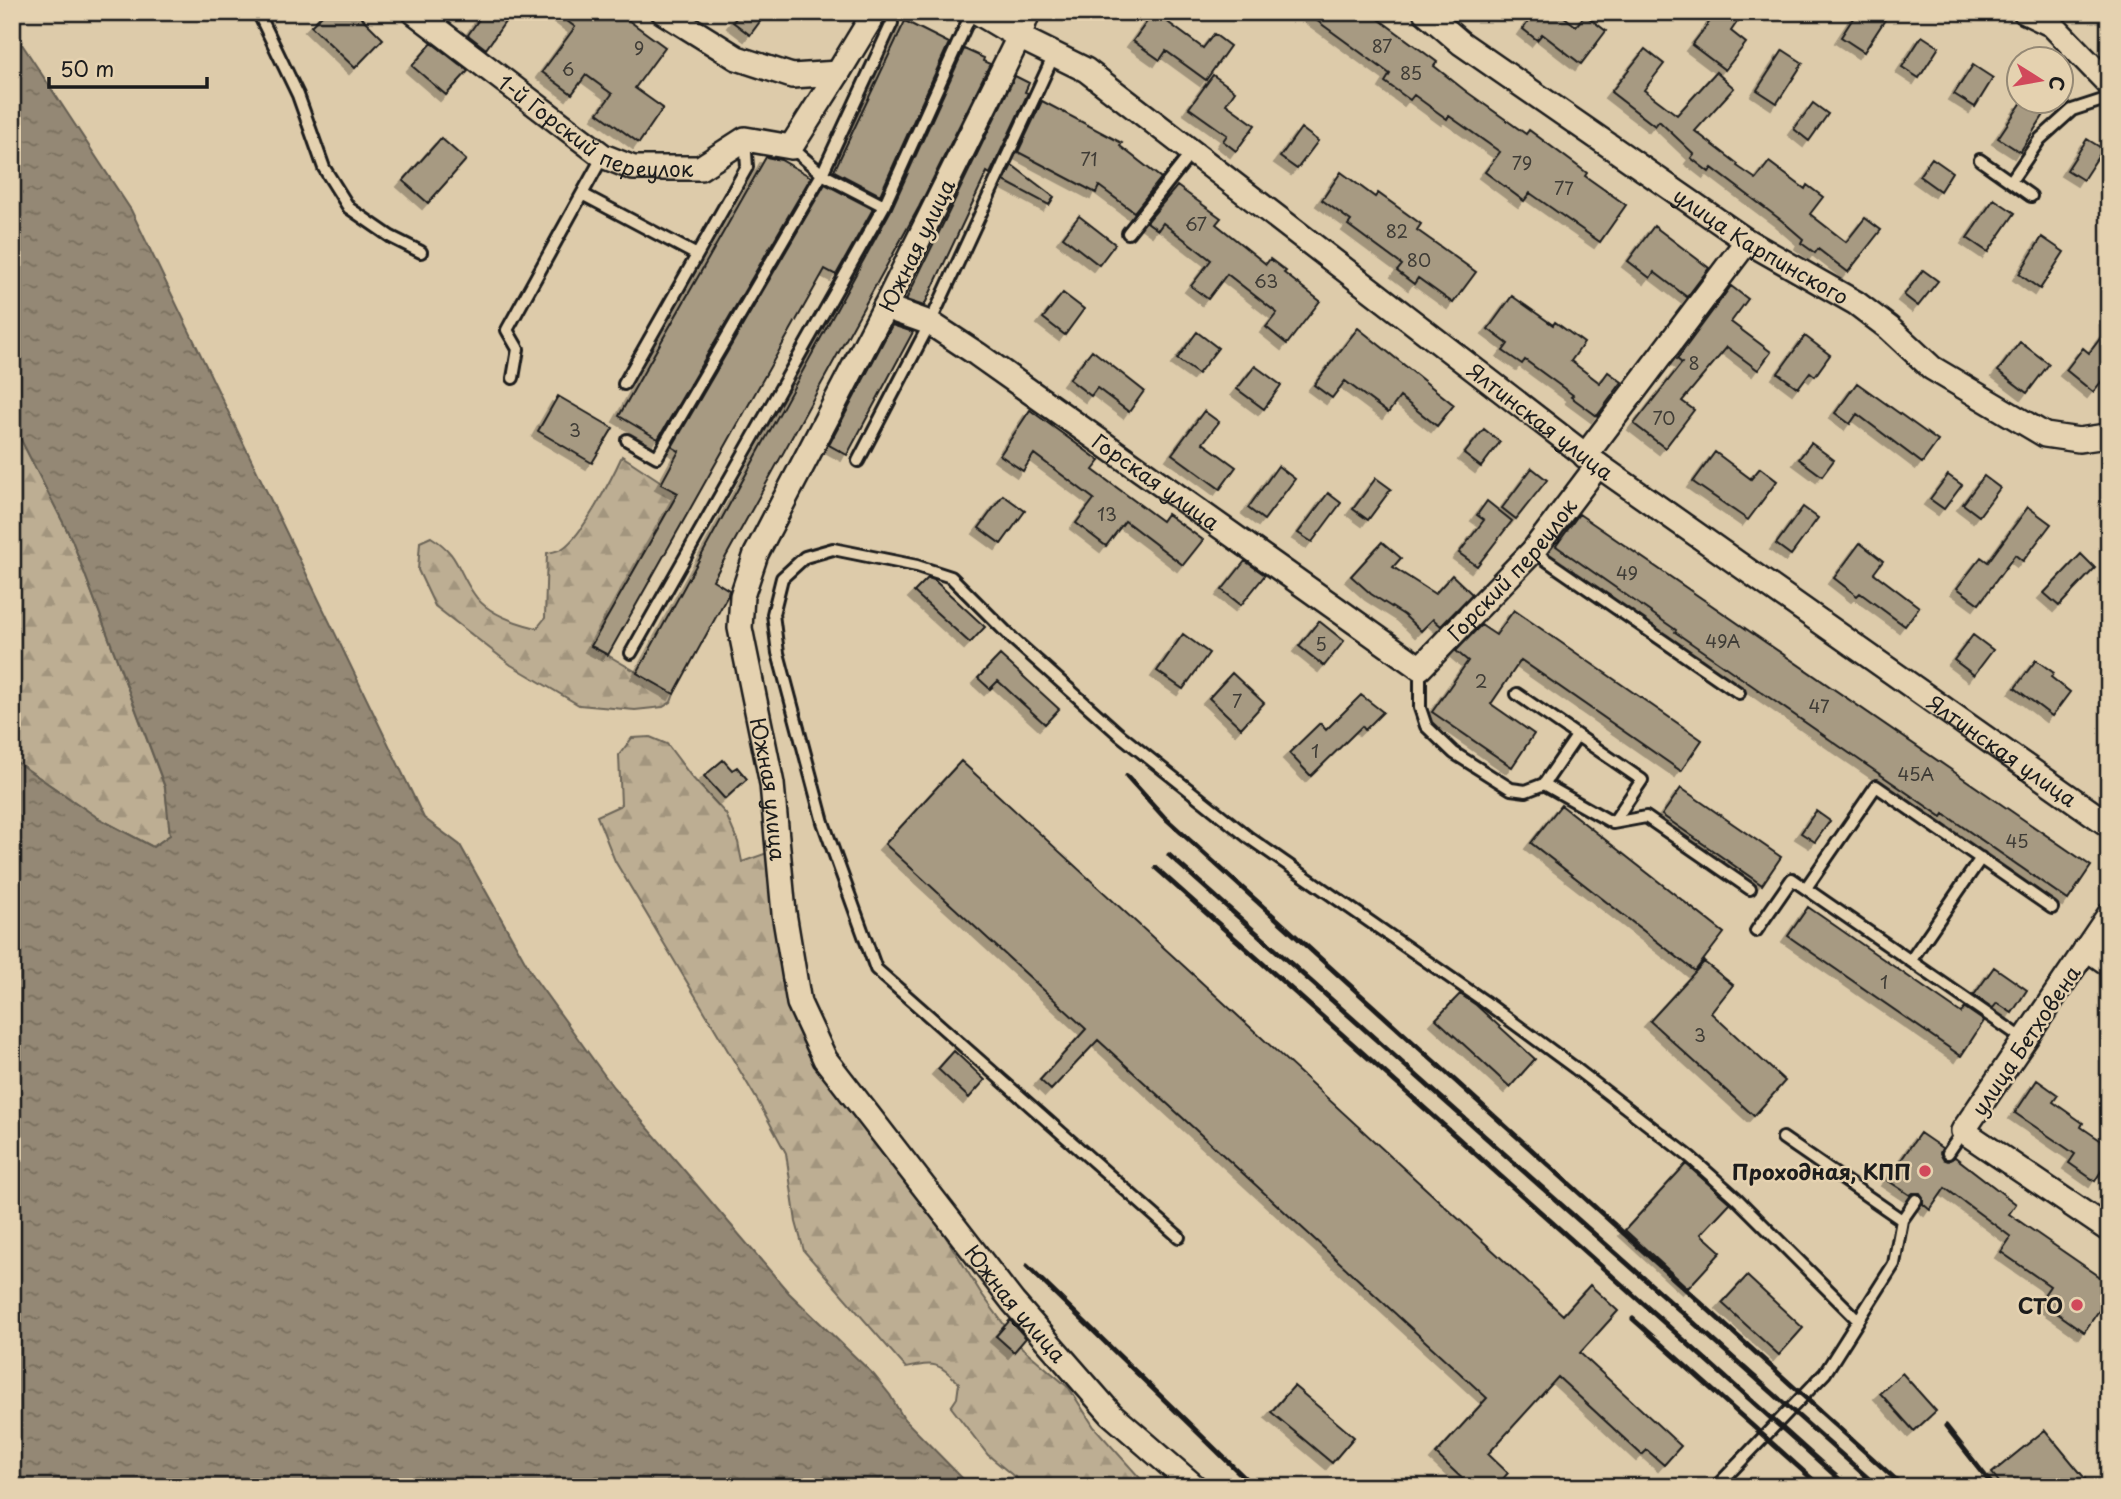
<svg xmlns="http://www.w3.org/2000/svg" width="2121" height="1499" font-family="'Playpen Sans',sans-serif">
<defs>
<pattern id="forest-firs" width="22" height="20" patternUnits="userSpaceOnUse" patternTransform="scale(1.75)"><rect width="22" height="20" fill="#bdae93"/><path d="M5 1l3.5 6h-7zM16 11l3.5 6h-7z" fill="#a2957e"/></pattern>
<pattern id="water-ripples" width="26" height="14" patternUnits="userSpaceOnUse" patternTransform="scale(1.75)"><rect width="26" height="14" fill="#948874"/><path d="M2 4q2-2 4 0t4 0M15 11q2-2 4 0t4 0" fill="none" stroke="#786e5e"/></pattern>
<filter id="shadow"><feDropShadow dx="-6" dy="6" stdDeviation="0" flood-color="#0004"/></filter>
</defs>
<rect width="100%" height="100%" fill="#ddcbaa"/>
<filter id="ink" filterUnits="userSpaceOnUse"><feTurbulence type="fractalNoise" baseFrequency=".0143" numOctaves="2"/><feDisplacementMap in="SourceGraphic" scale="14" xChannelSelector="R" yChannelSelector="G"/><feConvolveMatrix kernelMatrix="1 2 1 2 8 2 1 2 1" color-interpolation-filters="sRGB"/></filter>
<g filter="url(#ink)">
<!-- forest -->
<path fill="url(#forest-firs)" stroke="#6c6558" stroke-width="2" d="M12,422L72,540L165,788L170,835L153,847L98,818L12,759Z
M622,456L678,493L592,646L674,694L671,702L663,707L635,710L579,705L511,665L435,606L418,570L420,542L431,537C459,554 457,570 474,594C486,613 516,623 537,628L545,618L547,553C552,552 559,551 563,548C582,536 612,478 622,456Z
M650,737L667,744L691,776L726,814L738,842L742,862L767,853L796,1014L905,1172L981,1293L1005,1326L996,1336L1019,1345L1069,1388L1094,1427L1148,1487H1027L988,1455L951,1407L957,1398L959,1383C937,1362 936,1362 906,1368L804,1251L796,1222L786,1153L759,1103L615,861L597,816L621,805L619,755L632,738Z"/>
<!-- water -->
<path fill="url(#water-ripples)" stroke="#645d51" stroke-width="2" d="M12,29L131,210L424,818L460,845L535,979L613,1087L789,1293L874,1375L890,1395L904,1419L971,1487H12V759L98,818L153,847L170,835L165,787L72,540L12,422Z"/>
<!-- building -->
<path fill="#a79a82" stroke="#1c1c1c" stroke-width="2" filter="url(#shadow)" d="M325,12H356L383,39L355,68L311,26Z
M484,12H512L486,49L468,35Z
M555,12H617L665,47L635,88L663,108L639,143L598,113L612,94L586,75L572,94L542,72L575,27Z
M741,12H767L750,35L733,22Z
M1154,12L1203,48L1214,34L1230,46L1206,80L1166,51L1160,60L1133,41Z
M1305,12H1369L1437,62L1434,66L1467,92L1526,134L1529,130L1587,173L1585,176L1626,205L1600,242L1530,193L1524,201L1485,172L1500,152L1449,116L1447,119L1414,95L1410,100L1385,82L1390,74Z
M1535,12H1558L1576,26L1585,15L1606,31L1581,64L1542,34L1537,40L1523,29Z
M1717,12H1744L1731,31L1746,43L1725,70L1692,45Z
M1857,12H1890L1864,52L1841,37Z
M905,21L949,43L880,195L834,171Z
M1922,36L1939,47L1919,78L1902,67Z
M432,43L468,71L446,95L412,66Z
M964,49L984,58L983,61L990,64L919,207L713,580L729,590L728,595L674,694L637,673L891,210Z
M1645,49L1664,64L1644,90L1677,115L1716,72L1734,88L1695,131L1738,164L1737,166L1756,179L1769,162L1805,189L1807,185L1823,197L1810,214L1846,242L1865,218L1881,230L1848,272L1818,249L1815,253L1801,243L1803,239L1781,220L1712,168L1709,172L1691,158L1694,154L1659,121L1655,126L1611,92Z
M1783,50L1803,63L1777,103L1757,90Z
M1973,65L1993,78L1975,107L1954,94Z
M1213,75L1235,91L1226,104L1255,125L1236,151L1223,141L1227,135L1189,108Z
M1015,76L1029,83L1025,92L1028,93L990,174L987,172L924,306L906,300Z
M1042,101L1122,143L1120,146L1161,178L1134,212L1099,186L1096,193L1018,152Z
M2022,102H2026L2045,113L2020,152L1998,138Z
M1813,103L1828,114L1809,141L1794,129Z
M1301,128L1318,141L1297,169L1280,157Z
M441,138L466,160L428,203L403,181Z
M2087,139L2103,149L2083,180L2067,170Z
M766,157L781,160L811,177L658,439L619,416Z
M1932,158L1952,172L1940,191L1919,176Z
M1012,165L1054,197L1049,205L1004,181Z
M1341,172L1375,197L1378,193L1421,224L1417,230L1476,272L1453,303L1418,278L1414,284L1397,271L1402,265L1348,225L1351,221L1322,200Z
M825,184L873,209L836,275L825,269L608,655L591,646L678,493L661,484L679,451L672,447Z
M1177,186L1221,218L1216,224L1266,264L1270,259L1286,271L1284,273L1320,301L1287,344L1266,327L1277,313L1227,274L1208,299L1191,286L1211,260L1163,223L1158,230L1147,222Z
M1994,199L2015,213L1988,252L1967,238Z
M1079,216L1115,244L1099,265L1063,237Z
M1654,226L1709,268L1687,297L1654,272L1650,278L1628,261Z
M2042,237L2064,252L2040,289L2019,274Z
M1923,270L1938,281L1918,306L1904,295Z
M1731,286L1748,299L1731,322L1771,352L1758,370L1727,347L1682,401L1694,410L1665,448L1634,424L1682,363L1677,359Z
M1063,293L1084,309L1065,335L1043,318Z
M1512,296L1553,325L1555,322L1584,343L1571,361L1600,383L1608,372L1622,382L1597,416L1571,397L1573,395L1525,360L1522,364L1503,351L1508,344L1488,329Z
M892,325L913,332L847,455L829,445Z
M2109,327V372L2093,392L2066,370L2083,348L2089,353Z
M1358,328L1454,405L1437,426L1400,397L1388,413L1345,381L1332,398L1314,385Z
M1197,332L1218,348L1198,374L1177,359Z
M1805,336L1830,355L1815,376L1810,372L1798,388L1778,373Z
M2020,342L2049,364L2027,393L1998,371Z
M1092,350L1144,391L1129,412L1097,388L1091,396L1069,379Z
M1255,366L1281,385L1264,409L1237,389Z
M1857,383L1938,441L1922,463L1857,414L1850,424L1835,413Z
M558,396L613,428L592,463L538,431Z
M1030,410L1100,461L1093,470L1162,521L1167,514L1203,540L1183,565L1125,521L1106,546L1076,523L1094,499L1034,454L1023,471L1000,455Z
M1204,411L1219,422L1203,443L1236,467L1220,489L1172,454Z
M1484,429L1500,442L1481,467L1464,454Z
M1811,443L1834,460L1822,476L1799,459Z
M1715,452L1751,479L1760,468L1777,481L1748,520L1693,482Z
M1278,466L1295,479L1264,520L1248,508Z
M1532,468L1547,480L1516,519L1502,508Z
M1948,475L1962,485L1944,509L1930,499Z
M1984,476L2000,488L1979,516L1963,504Z
M1376,478L1391,489L1368,520L1353,509Z
M1328,493L1341,503L1312,542L1298,533Z
M1003,495L1025,511L1001,544L979,528Z
M1487,501L1512,521L1477,566L1459,553L1484,520L1477,515Z
M1803,507L1818,518L1791,555L1776,544Z
M2028,507L2051,524L2023,561L2015,555L1979,604L1957,588L1981,557L1988,562Z
M1579,514L2091,866L2068,900L1944,814L1942,817L1852,755L1675,632L1676,630L1556,546Z
M1382,542L1401,558L1393,567L1435,594L1452,575L1472,594L1441,626L1433,619L1421,631L1404,615L1371,594L1351,576Z
M1860,543L1883,561L1874,573L1919,607L1905,626L1860,593L1857,596L1834,578Z
M2081,554L2095,568L2059,606L2044,593Z
M1245,561L1265,575L1241,605L1222,590Z
M928,578L934,580L985,627L970,643L914,592Z
M1514,610L1702,740L1681,771L1521,660L1491,704L1534,734L1512,767L1432,712L1468,661L1456,651L1481,625L1496,635Z
M1319,621L1344,641L1324,666L1299,646Z
M1183,634L1209,653L1183,689L1157,671Z
M1973,635L1993,650L1974,675L1954,660Z
M1000,655L1059,709L1045,724L998,681L990,689L978,678Z
M2036,660L2054,673L2051,677L2070,692L2052,716L2015,688Z
M1232,673L1264,703L1241,728L1209,698Z
M1361,695L1383,712L1365,730L1362,726L1311,776L1289,753L1320,723L1326,730Z
M723,760L732,770L737,767L747,779L725,799L704,776Z
M961,761L1563,1315L1590,1285L1618,1311L1580,1353L1681,1446L1664,1465L1647,1450L1642,1455L1558,1377L1488,1454L1508,1473L1496,1487H1471L1436,1454L1487,1398L1098,1040L1051,1090L1040,1080L1086,1029L885,844Z
M1681,788L1781,857L1762,885L1662,815Z
M1561,805L1724,933L1695,971L1531,843Z
M1816,811L1830,821L1815,842L1801,833Z
M1808,907L1961,1013L1965,1008L1984,1021L1961,1056L1788,936Z
M1704,962L1733,985L1711,1013L1785,1081L1754,1116L1650,1021Z
M1994,967L2027,990L2012,1013L1997,1003L1993,1008L1974,995Z
M1460,994L1476,1005L1535,1059L1510,1087L1436,1019Z
M954,1051L985,1080L969,1098L938,1069Z
M2037,1080L2058,1095L2053,1102L2083,1123L2081,1127L2109,1146V1175L2102,1170L2095,1181L2069,1163L2075,1154L2015,1113Z
M1920,1133L1942,1148L1940,1153L1943,1159L1948,1161L1955,1157L2016,1204L2009,1214L2109,1283V1296L2084,1332L2040,1301L2050,1286L2001,1252L2011,1237L1945,1188L1930,1210L1923,1204V1197L1920,1193H1913L1910,1195L1887,1180Z
M1686,1164L1730,1203L1701,1234L1721,1252L1688,1288L1625,1230Z
M1747,1276L1803,1328L1779,1355L1722,1303Z
M1010,1320L1026,1338L1014,1352L996,1336Z
M1902,1373L1936,1411L1914,1431L1880,1393Z
M1294,1386L1354,1437L1332,1463L1271,1412Z
M2045,1430L2092,1487H2003L1992,1473Z"/>
<g fill="none" stroke-linecap="round" stroke-linejoin="round">
<defs>
<path id="lane" d="M258,12L298,95L324,168L349,208L391,237L421,252
M791,147L822,174L884,206
M1980,160L2031,196
M2011,181L2040,139L2072,110L2109,98
M582,194L697,255
M1128,233L1192,152
M513,378L518,349L507,330L603,156
M624,384L747,167L745,139
M627,440L657,457L822,174L892,23
M858,461L930,323L1054,55
M1533,551L1739,693
M631,653L884,206L972,12
M1420,668V708L1426,726L1454,753L1511,789L1526,791L1544,784L1577,736
M1517,694L1642,780L1613,823
M1544,784L1613,823L1646,817L1750,889
M1806,888L1876,786L2052,908
M1756,931L1792,879L2025,1040
M1911,960L1981,858
M1783,1138L1902,1220
M1948,1153L1963,1131
M1179,1237L876,969L823,822L778,653L773,614L782,578L805,557L833,549L917,566L951,577L1013,639L1120,735L1248,837L1484,1001L1575,1068L1690,1157L1736,1198L1858,1320
M1716,1487L1825,1373L1894,1264L1902,1220L1916,1200"/>
<g id="street">
<path id="s1" d="M414,12L603,156L633,168H700L745,139L791,147L838,73"/>
<path d="M663,12L737,58L792,76L838,73L875,12"/>
<path id="s2" d="M977,12L1019,37L1086,70L1598,465L2109,825"/>
<path id="s3" d="M1028,12L1019,37L885,307L756,554L742,596L740,628L772,784L784,913L799,1003L825,1059L1013,1302L1111,1414L1195,1487"/>
<path id="s4" d="M1425,12L1461,43L1747,241L1856,303L1889,328L1932,368L2045,435L2079,440L2106,436L2109,439"/>
<path d="M2025,12L2052,25L2109,84"/>
<path id="s5" d="M885,307L930,323L977,354L1420,668L1533,551L1598,465"/>
<path d="M1585,456L1747,241"/>
<path d="M2109,915L1963,1131L2109,1230"/>
<path d="M2086,948L2109,964"/>
</g>
</defs>
<!-- lane casing -->
<use href="#lane" stroke="#1c1c1c" stroke-width="16"/>
<!-- street casing -->
<use href="#street" stroke="#1c1c1c" stroke-width="28"/>
<!-- lane -->
<use href="#lane" stroke="#e5d2b0" stroke-width="10"/>
<!-- street -->
<use href="#street" stroke="#e5d2b0" stroke-width="23"/>
<!-- rail -->
<path stroke="#1c1c1c" stroke-width="5" d="M1127,776L1164,817L1904,1487
M1169,855L1878,1487
M1156,868L1848,1487
M1027,1266L1254,1487
M1633,1319L1821,1487
M1946,1426L1994,1487"/>
</g>
</g>
<!-- markers -->
<g fill="#d1495b" stroke="#e5d2b0" stroke-width="2.5">
<circle cx="1925" cy="1171" r="7"/>
<circle cx="2077" cy="1305" r="7"/>
</g>
<g text-anchor="middle" dominant-baseline="central" stroke-width="5" stroke-linejoin="round" paint-order="stroke">
<!-- number labels -->
<g font-size="18" fill="#3f3c36">
<text x="1382" y="45">87</text>
<text x="639" y="47">9</text>
<text x="568" y="68">6</text>
<text x="1411" y="72">85</text>
<text x="1089" y="158">71</text>
<text x="1522" y="162">79</text>
<text x="1564" y="187">77</text>
<text x="1196" y="223">67</text>
<text x="1397" y="230">82</text>
<text x="1419" y="259">80</text>
<text x="1266" y="280">63</text>
<text x="1694" y="362">8</text>
<text x="1664" y="417">70</text>
<text x="575" y="429">3</text>
<text x="1107" y="513">13</text>
<text x="1627" y="572">49</text>
<text x="1723" y="640">49А</text>
<text x="1321" y="643">5</text>
<text x="1481" y="680">2</text>
<text x="1237" y="700">7</text>
<text x="1819" y="705">47</text>
<text x="1315" y="750">1</text>
<text x="1916" y="773">45А</text>
<text x="2017" y="840">45</text>
<text x="1884" y="981">1</text>
<text x="1700" y="1034">3</text>
</g>
<!-- street labels -->
<g font-size="21" fill="#1c1c1c" stroke="#e5d2b0">
<text stroke="none"><textPath href="#s1" startOffset="220">1-й Горский переулок</textPath></text>
<text stroke="none"><textPath href="#s4" startOffset="410">улица Карпинского</textPath></text>
<text transform="translate(916 245) rotate(-64)">Южная улица</text>
<text stroke="none"><textPath href="#s2" startOffset="698">Ялтинская улица</textPath></text>
<text stroke="none"><textPath href="#s5" startOffset="324">Горская улица</textPath></text>
<text stroke="none"><textPath href="#s5" startOffset="782">Горский переулок</textPath></text>
<text stroke="none"><textPath href="#s2" startOffset="1265">Ялтинская улица</textPath></text>
<text stroke="none"><textPath href="#s3" startOffset="847">Южная улица</textPath></text>
<text transform="translate(2025 1040) rotate(-56)">улица Бетховена</text>
<text stroke="none"><textPath href="#s3" startOffset="1435">Южная улица</textPath></text>
</g>
<!-- poi labels -->
<g font-size="21" font-weight="bold" fill="#1c1c1c" stroke="#e5d2b0" text-anchor="end">
<text x="1911" y="1171">Проходная, КПП</text>
<text x="2063" y="1305">СТО</text>
</g>
</g>
<!-- margin -->
<rect width="2121" height="1499" fill="none" stroke="#e5d2b0" stroke-width="42"/>
<rect x="21" y="21" width="2079" height="1457" fill="none" stroke="#1c1c1c" stroke-width="2.5" filter="url(#ink)"/>
<!-- north arrow -->
<g transform="translate(2040 80) rotate(101)"><circle r="33" fill="#e5d2b0" stroke="#958975" stroke-width="2"/>
<path d="M0-5L12 26L0 18L-12 26Z" fill="#d1495b"/>
<text y="-10" font-size="19" font-weight="bold" text-anchor="middle" fill="#1c1c1c">С</text>
</g>
<!-- scale -->
<path d="M49 77v10h158v-10" fill="none" stroke="#1c1c1c" stroke-width="3.5"/>
<text x="60" y="77" font-size="21" fill="#1c1c1c" stroke="#e5d2b0" stroke-width="5" paint-order="stroke">50 m</text>
</svg>
